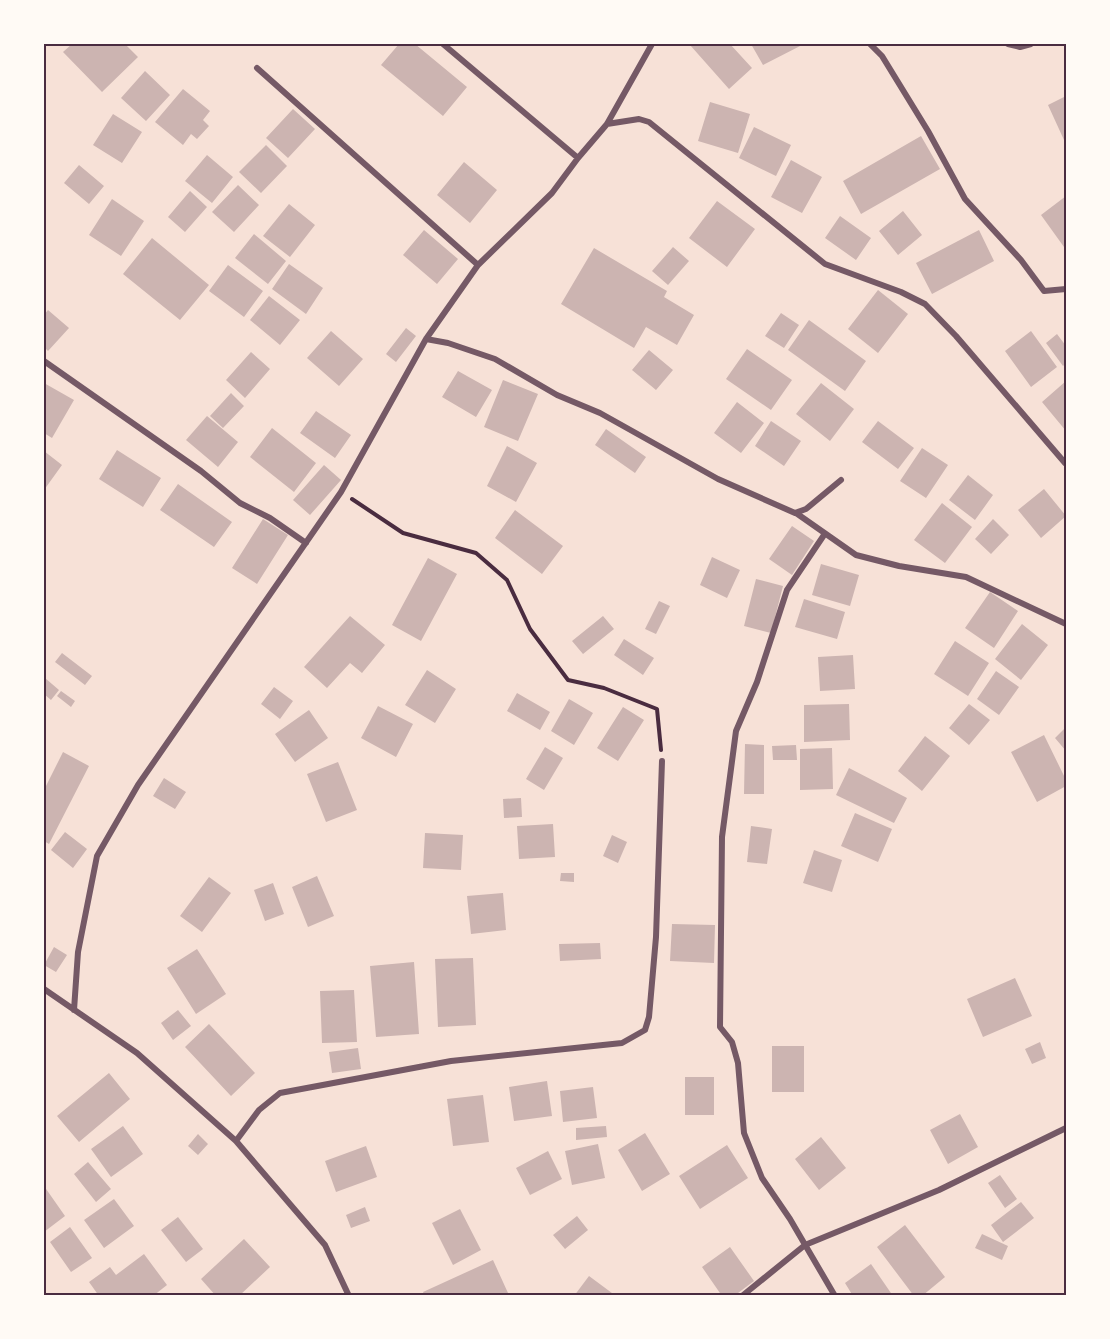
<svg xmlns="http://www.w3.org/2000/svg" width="1110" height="1339" font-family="'Exo 2',sans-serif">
<rect width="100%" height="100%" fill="#f7e1d7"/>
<!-- building -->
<path fill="#ccb4b1" d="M72,44H125L138,57L102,92L63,52Z
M399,44H415L467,87L443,116L381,65Z
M692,44H730L752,68L729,89L690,45Z
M751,44H804L763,65Z
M145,71L170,95L146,121L121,98Z
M183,89L210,111L203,120L209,126L197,139L191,134L183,145L155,122Z
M1066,96V139L1064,140L1048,105Z
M710,102L750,114L738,153L698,141Z
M293,109L315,129L288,158L266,138Z
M113,114L142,132L122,163L93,145Z
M754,127L791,145L776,176L739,158Z
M921,136L940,169L861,214L843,181Z
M266,145L287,166L261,193L239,172Z
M207,155L233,177L212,203L185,181Z
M791,160L822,177L802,213L771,197Z
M464,162L497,190L470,223L437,195Z
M79,165L104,186L89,204L64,183Z
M238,185L259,205L234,232L212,212Z
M190,191L207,207L185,232L168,217Z
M1066,196V245L1064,247L1041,215Z
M112,199L144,221L121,256L89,235Z
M717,201L755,229L727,267L689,238Z
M289,204L315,225L290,257L263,236Z
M903,211L922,235L898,255L879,231Z
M840,216L871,238L856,260L825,238Z
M424,230L458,259L437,284L403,255Z
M979,230L994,261L932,294L916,263Z
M254,234L286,261L268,284L235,258Z
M152,238L209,285L180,320L123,274Z
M673,247L689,261L668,285L652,271Z
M594,248L667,291L664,297L694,315L677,345L646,327L634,348L561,304Z
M289,264L323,288L306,314L272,289Z
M228,265L263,291L244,317L209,291Z
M878,290L908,314L878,353L848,329Z
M269,296L300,320L280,345L250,320Z
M48,310L69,328L48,351L44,347V315Z
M781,313L799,325L784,348L765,336Z
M809,320L866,361L845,391L788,350Z
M406,328L416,336L396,362L386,354Z
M331,331L363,359L339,386L307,358Z
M1031,331L1057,367L1031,387L1005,351Z
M1057,334L1066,346V363L1063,366L1046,343Z
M747,349L792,380L771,410L726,379Z
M649,350L673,370L656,390L632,370Z
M251,352L270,369L245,398L226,380Z
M458,371L492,390L476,417L442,397Z
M503,380L538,394L518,441L484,427Z
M1066,381V431L1042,402Z
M44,383L74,400L52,438L44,433Z
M821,383L854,409L830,441L796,414Z
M231,393L244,406L223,428L210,416Z
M737,402L764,423L741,453L714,433Z
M316,411L351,435L335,458L300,433Z
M207,416L238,442L218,467L186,440Z
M771,421L801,441L784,466L755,446Z
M878,421L914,448L898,469L862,442Z
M272,428L316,463L294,492L250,457Z
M606,429L646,457L635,473L595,445Z
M507,446L537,463L516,502L487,486Z
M922,448L948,465L926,498L900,481Z
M117,450L161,478L143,507L99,479Z
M44,451L62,465L44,490Z
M324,465L341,480L310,515L293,500Z
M968,475L993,495L975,520L949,500Z
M178,484L232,522L214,547L160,510Z
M1044,489L1066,516L1041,538L1018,510Z
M942,503L972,527L945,563L914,540Z
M515,510L563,546L542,574L495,538Z
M263,519L288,535L257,584L232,568Z
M993,519L1009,535L991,554L975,539Z
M792,526L814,541L792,575L769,559Z
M712,557L740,570L727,598L700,585Z
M428,558L457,574L421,641L392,625Z
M821,564L859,575L850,606L812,595Z
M756,579L783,586L771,633L744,626Z
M990,592L1018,611L994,648L965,628Z
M804,599L845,612L837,639L795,627Z
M659,601L670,606L656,634L645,629Z
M350,616L385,645L362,673L350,663L327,688L304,667Z
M603,616L614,629L583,654L572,641Z
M1022,624L1048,645L1021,680L995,659Z
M624,639L654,658L643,675L614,655Z
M955,641L989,663L968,696L934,674Z
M62,653L92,676L85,685L55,662Z
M853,655L855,689L820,691L818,657Z
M427,670L456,689L435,723L405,705Z
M996,671L1019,687L999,715L977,699Z
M45,678L59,690L51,700L44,694Z
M274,687L293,701L280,719L261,704Z
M61,691L75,701L71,707L57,696Z
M517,693L550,712L540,730L507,711Z
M569,699L593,713L574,745L551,731Z
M849,704L850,740L804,742V705Z
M969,704L990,720L969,745L949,728Z
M378,706L413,724L396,757L361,738Z
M623,707L644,720L618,761L597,748Z
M309,710L328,738L295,762L275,734Z
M1066,727V751L1055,738Z
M1044,735L1066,780V786L1037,802L1011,752Z
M925,736L950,756L922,791L898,771Z
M745,744L764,745V794H744Z
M796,745L797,760H773L772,746Z
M545,747L563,758L544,790L526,779Z
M832,748L833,789L800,790V749Z
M63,752L89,766L49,844L44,841V790Z
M338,762L357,810L326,822L307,774Z
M849,768L907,798L894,823L836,795Z
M164,778L186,792L175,809L153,796Z
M521,798L522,817L504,818L503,799Z
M855,813L892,829L878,862L841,846Z
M553,824L555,857L519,859L517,826Z
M751,826L772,829L767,864L747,862Z
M65,832L87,849L73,868L51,850Z
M425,833L463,835L461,870L423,868Z
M612,835L627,842L618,863L603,856Z
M814,850L842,860L832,892L803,883Z
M561,873H574V882L560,881Z
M317,876L334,916L308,927L292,887Z
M209,877L231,893L202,932L180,916Z
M273,883L284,914L265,921L254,890Z
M503,893L506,930L471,934L467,896Z
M672,924L715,925L714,963L670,961Z
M600,943L601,959L560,961L559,944Z
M54,947L67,955L56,972L44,965Z
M197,949L226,994L196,1014L167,968Z
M473,958L476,1025L438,1027L435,959Z
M414,962L419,1034L376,1037L370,966Z
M1015,978L1032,1016L983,1037L967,999Z
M354,990L357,1042L322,1043L320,991Z
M178,1010L191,1026L173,1040L161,1023Z
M209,1024L255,1073L231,1096L185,1047Z
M1040,1042L1046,1058L1032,1064L1025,1049Z
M772,1046H804V1092H772Z
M358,1048L361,1069L332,1073L329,1052Z
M109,1073L130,1099L79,1142L57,1116Z
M685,1077H714V1115H685Z
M547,1081L552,1116L514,1121L509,1087Z
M593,1087L597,1118L563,1122L560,1091Z
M483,1095L489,1142L453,1146L447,1099Z
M960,1114L978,1147L948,1164L930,1130Z
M123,1126L143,1154L111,1177L91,1149Z
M606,1126L607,1137L576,1140V1128Z
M645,1133L670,1174L642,1191L618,1150Z
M198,1134L208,1144L198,1155L188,1146Z
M821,1137L846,1168L819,1190L795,1159Z
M598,1144L605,1178L572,1185L565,1151Z
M727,1145L748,1178L700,1209L679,1176Z
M366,1146L377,1177L336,1192L325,1161Z
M548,1151L562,1179L530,1195L516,1168Z
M88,1162L111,1189L96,1202L74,1174Z
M1000,1175L1017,1199L1005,1208L988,1183Z
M44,1186L65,1216L44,1232Z
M114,1199L134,1226L104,1248L84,1220Z
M1021,1202L1034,1218L1003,1242L991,1225Z
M365,1207L370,1221L351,1228L346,1215Z
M460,1209L481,1250L453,1265L432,1223Z
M577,1216L588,1230L565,1249L553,1235Z
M178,1217L203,1249L186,1262L161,1230Z
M905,1225L945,1277L922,1296H914L877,1247Z
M70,1227L92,1258L71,1272L50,1242Z
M982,1234L1008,1246L1002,1260L975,1248Z
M244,1239L270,1267L239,1296H216L201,1279Z
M730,1247L754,1281L734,1296H722L702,1267Z
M144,1254L167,1285L153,1296H99L89,1282L110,1267L116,1275Z
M493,1260L508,1293L502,1296H425L423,1292Z
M871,1264L893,1296H853L845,1283Z
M589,1276L616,1296H574Z"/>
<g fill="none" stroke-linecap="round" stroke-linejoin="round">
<!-- path -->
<path stroke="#4a2c40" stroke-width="4" d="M352,499L403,533L476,553L507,580L530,629L568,680L604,688L657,709L661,750"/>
<!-- minor -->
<path stroke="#755966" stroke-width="6" d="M443,44L578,158
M870,44L882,56L928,131L965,199L1021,260L1044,291L1066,289
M1008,44L1020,47L1031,44
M257,68L478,265
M607,124L639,119L649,122L825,264L901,292L925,304L956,336L1065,463
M426,339L448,343L495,359L557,395L600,413L718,479L795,513L806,509L841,480
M44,361L201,471L240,503L270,518L306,543
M796,513L856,555L899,566L966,577L1066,624
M824,535L787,590L757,682L736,731L722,837L720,1027L732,1042L738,1063L744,1133L762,1178L790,1219L835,1296
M44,989L137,1053L236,1141L325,1245L349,1296
M74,1010L78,952L97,856L138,785L341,492L426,339L478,265L552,193L578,158L607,124L652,44
M236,1141L259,1110L280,1093L451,1061L622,1043L645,1030L649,1017L656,937L662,761
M742,1296L805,1245L939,1190L1066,1128"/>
</g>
<!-- border -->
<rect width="1110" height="1339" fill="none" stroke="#fffaf5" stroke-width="90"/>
<rect x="45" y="45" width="1020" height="1249" fill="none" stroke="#4a2c40" stroke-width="2"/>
</svg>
